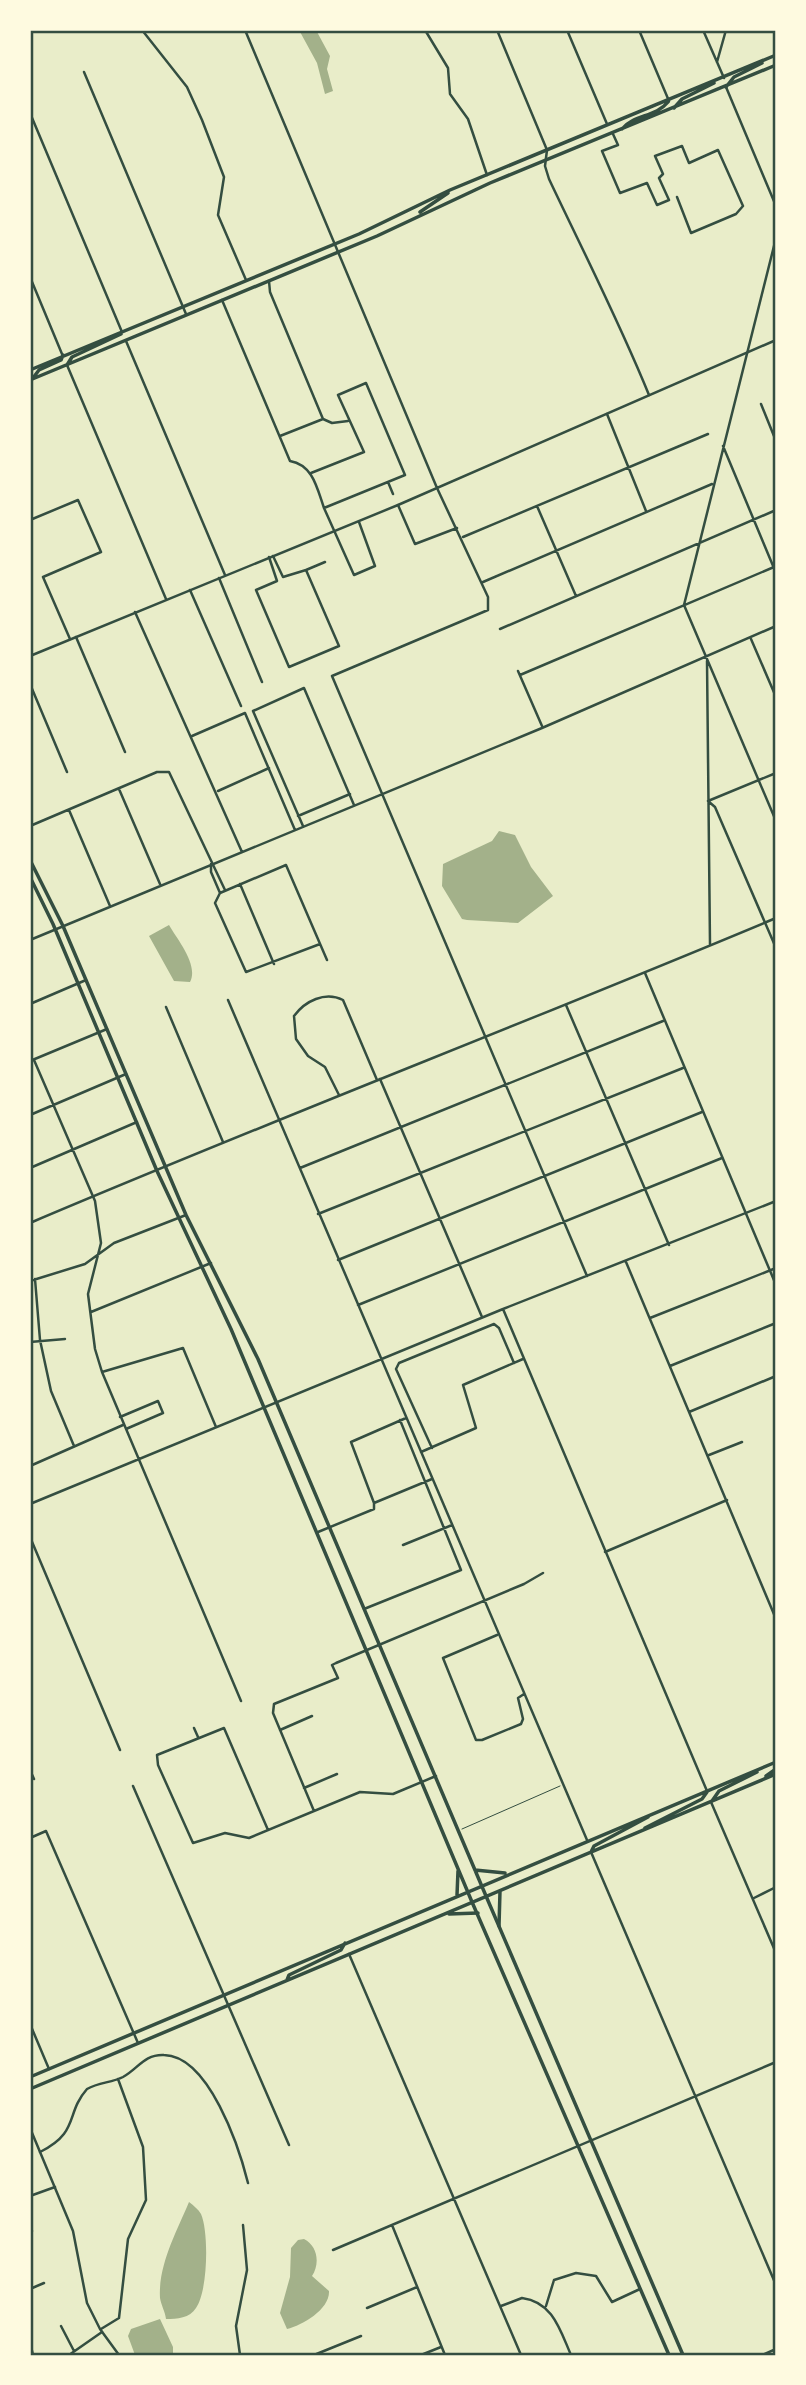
<svg xmlns="http://www.w3.org/2000/svg" width="806" height="2385" font-family="'PT Sans',sans-serif">
<rect width="100%" height="100%" fill="#e9edc9"/>
<!-- water -->
<path fill="#a3b18a" d="M299,30H316L330,56L327,69L333,91L325,94L317,63Z
M499,831L515,835L531,867L553,896L518,923L467,920L462,919L442,886L443,864L492,841Z
M169,925C177,939 199,965 190,982L174,981L149,936Z
M189,2202C194,2206 198,2209 201,2214C209,2232 208,2291 196,2308C190,2318 177,2319 166,2319C165,2311 161,2305 160,2298C158,2265 177,2231 189,2202Z
M304,2239C318,2246 320,2264 312,2276L329,2291C330,2309 303,2325 287,2329L280,2313L290,2277L291,2248L298,2240Z
M160,2319L173,2347V2355H135L128,2336L131,2329Z"/>
<g fill="none" stroke-linecap="round" stroke-linejoin="round">
<!-- service -->
<path stroke="#344e41" stroke-width="1" d="M462,1829L560,1786"/>
<!-- minor -->
<path stroke="#344e41" stroke-width="2.5" d="M142,30L187,87L202,120L224,177L218,215L246,280
M425,30L448,68L450,94L468,119L487,175
M497,30L547,150L545,166L549,179C583,251 619,321 649,395
M567,30L607,124
M639,30L669,101
M703,30L724,78
M717,62L726,30
M84,72L186,314
M726,87L776,206
M30,113L122,332
M613,134L618,145L602,151L620,193L647,183L657,205L669,200L659,178L663,174L655,156L682,146L689,163L718,150L743,206L736,214L691,233L677,197
M776,238L684,605L776,821
M30,277L62,354
M269,281L270,292L323,419L332,423L348,421
M222,300L290,461C313,465 317,488 324,508L405,475L366,383L338,395L364,452L311,473
M126,341L225,575
M67,365L166,599
M761,404L776,441
M607,414L646,511
M280,436L323,419
M723,446L776,573
M388,482L393,494
M437,488L488,597V610L332,676L587,1276
M398,505L415,544L457,528
M537,506L576,596
M324,508L354,575L375,566L359,522
M30,520L78,500L101,552L43,577L70,639
M463,537L708,434
M269,557L277,581L256,590L289,667L339,646L306,570L283,577L273,556
M306,570L325,562
M219,578L262,682
M483,582L712,484
M190,590L241,706
M135,612L242,852
M500,629L776,510
M76,637L125,752
M751,639L776,697
M707,661L710,944
M518,671L542,726
M520,675L774,567
M30,684L67,772
M192,736L245,713L295,830
M776,773L708,801L715,807L776,948
M119,789L160,884
M218,791L269,768
M69,810L110,906
M298,816L350,794
M30,826L157,772H169L225,890
M303,826L253,711L304,688L354,805
M211,864V872L220,893
M240,884L274,964
M220,893L286,865L327,960
M220,893L215,903L246,972L320,944
M30,940L542,728L776,626
M228,1000L587,1840
M30,1004L86,980
M566,1005L669,1245
M166,1007L223,1142
M34,1060L95,1201L101,1243L88,1294L95,1349L102,1372L241,1701
M30,1061L107,1029
M380,1079L482,1317
M339,1095L325,1067L308,1056L296,1039L294,1016C305,1001 325,991 343,1000L377,1080
M30,1115L126,1074
M30,1168L137,1122
M300,1168L663,1021
M318,1214L683,1068
M338,1260L702,1112
M626,1262L776,1619
M35,1279L40,1340L51,1391L74,1446
M30,1281L85,1264L114,1243L186,1215
M358,1305L722,1158
M503,1309L707,1791
M91,1312L211,1263
M650,1318L776,1268
M30,1342L65,1339
M670,1366L776,1323
M102,1372L183,1348L216,1427
M689,1412L776,1376
M120,1417L158,1401L163,1413L126,1429
M432,1448L396,1369L399,1363L494,1324L499,1328L514,1363
M421,1452L476,1428L463,1385L523,1359
M709,1455L742,1442
M30,1466L123,1425
M374,1503L351,1442L406,1418
M30,1504L503,1309L776,1201
M318,1532L374,1509V1503L432,1479
M30,1537L120,1750
M403,1545L452,1525
M605,1552L727,1500
M364,1609L461,1570L400,1420
M497,1635L443,1658L476,1740H482L521,1724L523,1719L518,1698L524,1694
M194,1728L198,1737
M280,1730L312,1716
M30,1770L34,1779
M133,1786L289,2145
M304,1788L337,1774
M711,1802L776,1953
M314,1811L273,1713L274,1704L338,1678L332,1665L336,1663L524,1584L543,1573
M268,1830L224,1728L157,1755L158,1765L193,1843L225,1833L249,1838L360,1792L393,1794L436,1776
M30,1838L46,1831L138,2043
M591,1852L776,2285
M754,1898L776,1887
M349,1954L521,2355
M30,2024L49,2069
M40,2152C80,2132 65,2114 87,2089C99,2082 111,2083 123,2077C138,2069 144,2054 164,2055C209,2056 239,2147 248,2183
M30,2196L55,2187
M392,2225L445,2355
M30,2232L32,2231
M333,2250L776,2062
M30,2289L44,2283
M501,2306L522,2298C553,2302 560,2330 571,2355
M546,2306L554,2280L576,2273L596,2276L612,2302L640,2289
M367,2308L417,2287
M61,2326L74,2351
M101,2329L119,2318L128,2239L146,2200L143,2147L118,2079
M30,2342L33,2355
M69,2355L102,2332
M240,2355L236,2326L247,2270L243,2225
M314,2355L361,2336
M421,2355L441,2347
M762,2355L776,2349"/>
<!-- tertiary -->
<path stroke="#344e41" stroke-width="2.5" d="M245,30L437,488
M30,656L398,505L776,340
M645,973L776,1285
M30,1223C277,1118 528,1022 776,918
M30,2128L73,2231L87,2303L100,2329L119,2355"/>
<!-- secondary -->
<path stroke="#344e41" stroke-width="3.5" d="M486,1896L683,2355
M472,1902L669,2355"/>
<!-- primary -->
<path stroke="#344e41" stroke-width="3.5" d="M726,87L734,77L762,63
M674,108L682,99L714,83
M622,129C633,115 656,117 668,102
M420,212L448,193
M67,365L72,357L121,334
M30,370L359,234L450,190L776,55
M33,378L39,370L61,360L63,355
M30,380L377,236L490,183L776,65
M30,860L63,926L186,1215L258,1359L486,1896
M30,877L53,924L157,1171L231,1329L472,1902
M766,1776L776,1769
M712,1801L719,1791L757,1772
M645,1828L702,1799L707,1792
M591,1852L594,1846L648,1817
M475,1870L505,1873
M457,1895L458,1871
M449,1914L478,1913
M499,1926L500,1891
M287,1980L289,1975L341,1950L345,1943
M30,2077L776,1762
M30,2089L776,1774"/>
</g>
<!-- border -->
<rect width="806" height="2385" fill="none" stroke="#fefae0" stroke-width="63"/>
<rect x="32" y="32" width="742" height="2322" fill="none" stroke="#344e41" stroke-width="2.5"/>
</svg>
